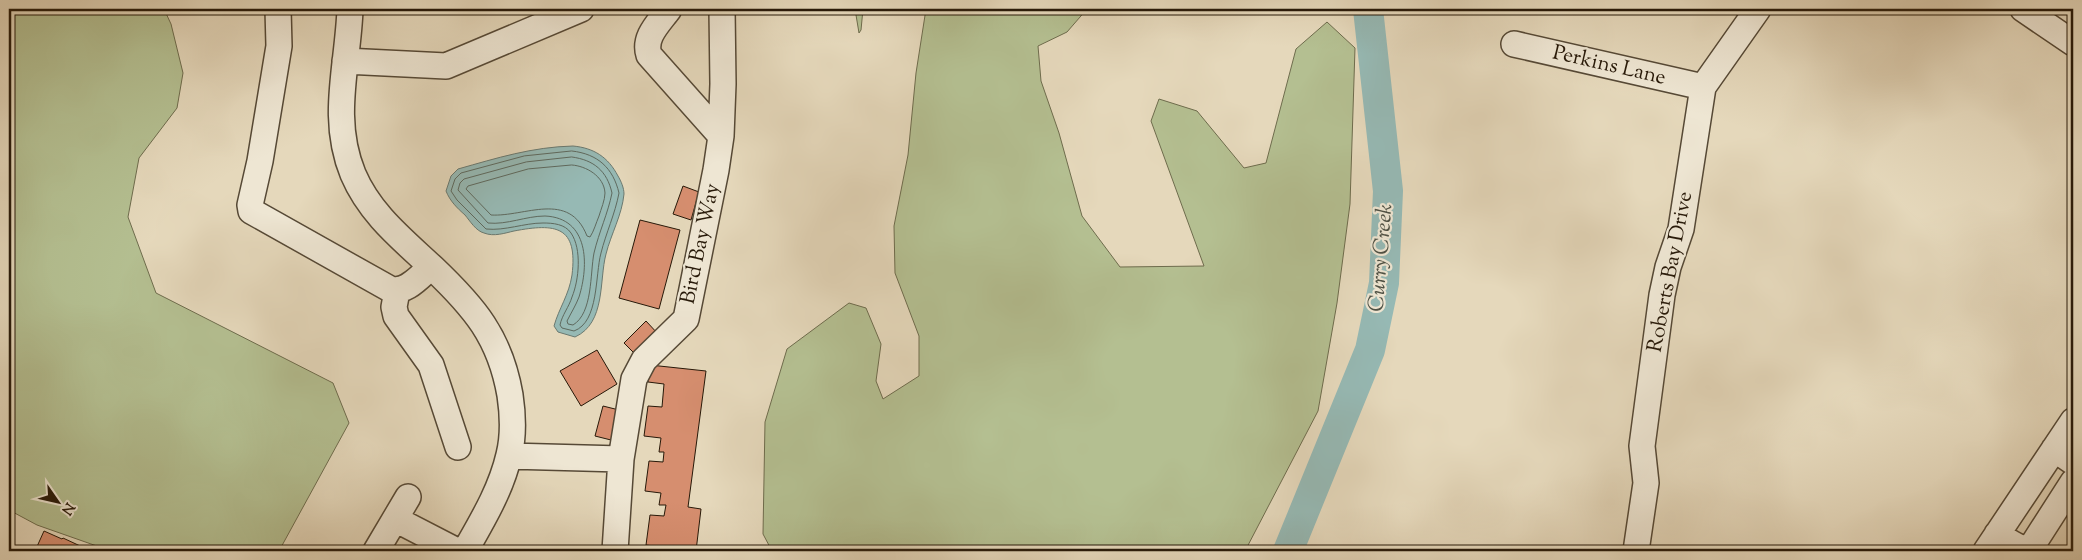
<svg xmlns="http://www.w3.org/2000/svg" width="2082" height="560" font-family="'Sorts Mill Goudy',serif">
<rect width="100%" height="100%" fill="#e5d8bb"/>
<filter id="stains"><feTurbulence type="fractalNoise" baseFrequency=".004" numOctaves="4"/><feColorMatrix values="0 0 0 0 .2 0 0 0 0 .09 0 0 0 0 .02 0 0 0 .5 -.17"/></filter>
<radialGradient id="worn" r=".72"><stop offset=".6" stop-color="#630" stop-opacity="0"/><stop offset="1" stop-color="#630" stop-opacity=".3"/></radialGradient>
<!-- green -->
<path fill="#b4bf91" stroke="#6e6c4d" d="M9,9H164L171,24L183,73L177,108L139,158L128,217L156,293L333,383L349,423L279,551H111L37,525L9,510Z
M855,9H863L861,30L859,33Z
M926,9H1087L1067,32L1038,46L1041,81L1059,133L1082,216L1120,267L1204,266L1151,121L1159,99L1197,111L1244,168L1266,163L1296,49L1327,22L1355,48L1350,204L1337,303L1318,411L1245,551H772L763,534L765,422L787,349L849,303L866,308L881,344L876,381L883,399L919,376V336L895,273L894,226L908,155L916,73Z"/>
<!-- water -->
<path fill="#96b9b4" stroke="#6a7970" d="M573,146C594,148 608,157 618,176C621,181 624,188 624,194C622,215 611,234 606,254C599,280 606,323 575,337L558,332L554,326C559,308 569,295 572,275C578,226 556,223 514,231C505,233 494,237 484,233C476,231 470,221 465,215C457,208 450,201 446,191L451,176L458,169C497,158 532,147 573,146Z"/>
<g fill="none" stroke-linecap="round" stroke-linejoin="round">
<!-- shore -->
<path stroke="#5e695e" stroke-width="1" d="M572,151C598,154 613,168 619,193C615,214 606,233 601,253C595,275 599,322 574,331L562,328L560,325C562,315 569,307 572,297C579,280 582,249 571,233C565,224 553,223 543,223C524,223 505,231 486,229L457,200L451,191L455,179L461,173L524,156Z
M572,157C594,160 607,171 612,193C608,213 599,232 594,253C590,273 593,313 573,325L568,324L567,321C571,313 576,305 579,297C589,265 589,218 545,216C526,216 507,225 488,223L458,190L460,183L464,179L526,162Z
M572,165C586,166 604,176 605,193C605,200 601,209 599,216C596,223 594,231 590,237L587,236C569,190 525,217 491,215L466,189L468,186L528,169Z"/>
<!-- river -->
<path stroke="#96b9b4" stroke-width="30" d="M1288,551L1370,350L1384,283L1388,191L1368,9"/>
</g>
<!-- building -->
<path fill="#d68e6f" stroke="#271909" d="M683,186L699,192L691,220L673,214Z
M640,220L680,230L659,309L619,298Z
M646,321L659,335L637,356L624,343Z
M597,350L617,384L581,406L560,371Z
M650,365L706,371L688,507L701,509L696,551H661L662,547L646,545L650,515L664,516L666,505H659L661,493L645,491L649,461L663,462L664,452H659L661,438L644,436L648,406L662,407L664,384L648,382Z
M603,406L619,410L611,440L595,436Z
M44,531L62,539L63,538L91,551H35Z"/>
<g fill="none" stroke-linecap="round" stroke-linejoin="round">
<defs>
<path id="minor" d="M278,9L279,46L260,161L250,205L251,211L390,289C406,294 420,276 431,267
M350,9C348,66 330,118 353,174C370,214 402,239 433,268C474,307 500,337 510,395C513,415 514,435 509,455C501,490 482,521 465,551
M669,9C659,23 643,37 649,55L721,136
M2023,9L2073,43
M1514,44L1703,87
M345,61L446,66L581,9
M397,291L394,307L396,316L431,365L458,447
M2054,449L2073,462
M509,456L621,459
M395,519L457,551
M1997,534C2008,540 2017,550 2030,549L2073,482
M376,551L408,497
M615,551L621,459L634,379L644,360L686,319L716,170L721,136L723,84L722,9
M1636,551L1646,483L1642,446L1662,295L1668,267L1681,229L1703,87L1758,9
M1986,551L2073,421"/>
</defs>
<!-- minor casing -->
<use href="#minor" stroke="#564936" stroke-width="28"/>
<!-- minor -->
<use href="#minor" stroke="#eee6d3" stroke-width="25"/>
</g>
<g text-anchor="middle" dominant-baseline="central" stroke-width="4.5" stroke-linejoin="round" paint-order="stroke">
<!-- street labels -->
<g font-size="21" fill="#271909" stroke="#eee6d3">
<text transform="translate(1609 66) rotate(13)">Perkins Lane</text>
<text transform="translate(701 244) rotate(-78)">Bird Bay Way</text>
<text transform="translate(1671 272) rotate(-79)">Roberts Bay Drive</text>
</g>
<!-- water labels -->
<g font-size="22" font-style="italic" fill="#4e5145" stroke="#eee6d3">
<text transform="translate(1382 258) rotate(-85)">Curry Creek</text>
</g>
</g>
<!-- margin -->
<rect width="2082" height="560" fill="none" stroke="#e5d8bb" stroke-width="30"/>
<rect x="10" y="10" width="2062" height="540" fill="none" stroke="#271909" stroke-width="2.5"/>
<rect x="15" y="15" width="2052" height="530" fill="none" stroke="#271909"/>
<!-- north arrow -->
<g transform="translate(58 502) rotate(124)" stroke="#eee6d3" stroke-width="4" paint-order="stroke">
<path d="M0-4L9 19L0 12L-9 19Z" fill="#271909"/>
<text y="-8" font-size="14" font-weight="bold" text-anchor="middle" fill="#271909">N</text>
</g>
<rect width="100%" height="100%" filter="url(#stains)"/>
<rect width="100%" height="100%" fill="url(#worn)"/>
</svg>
